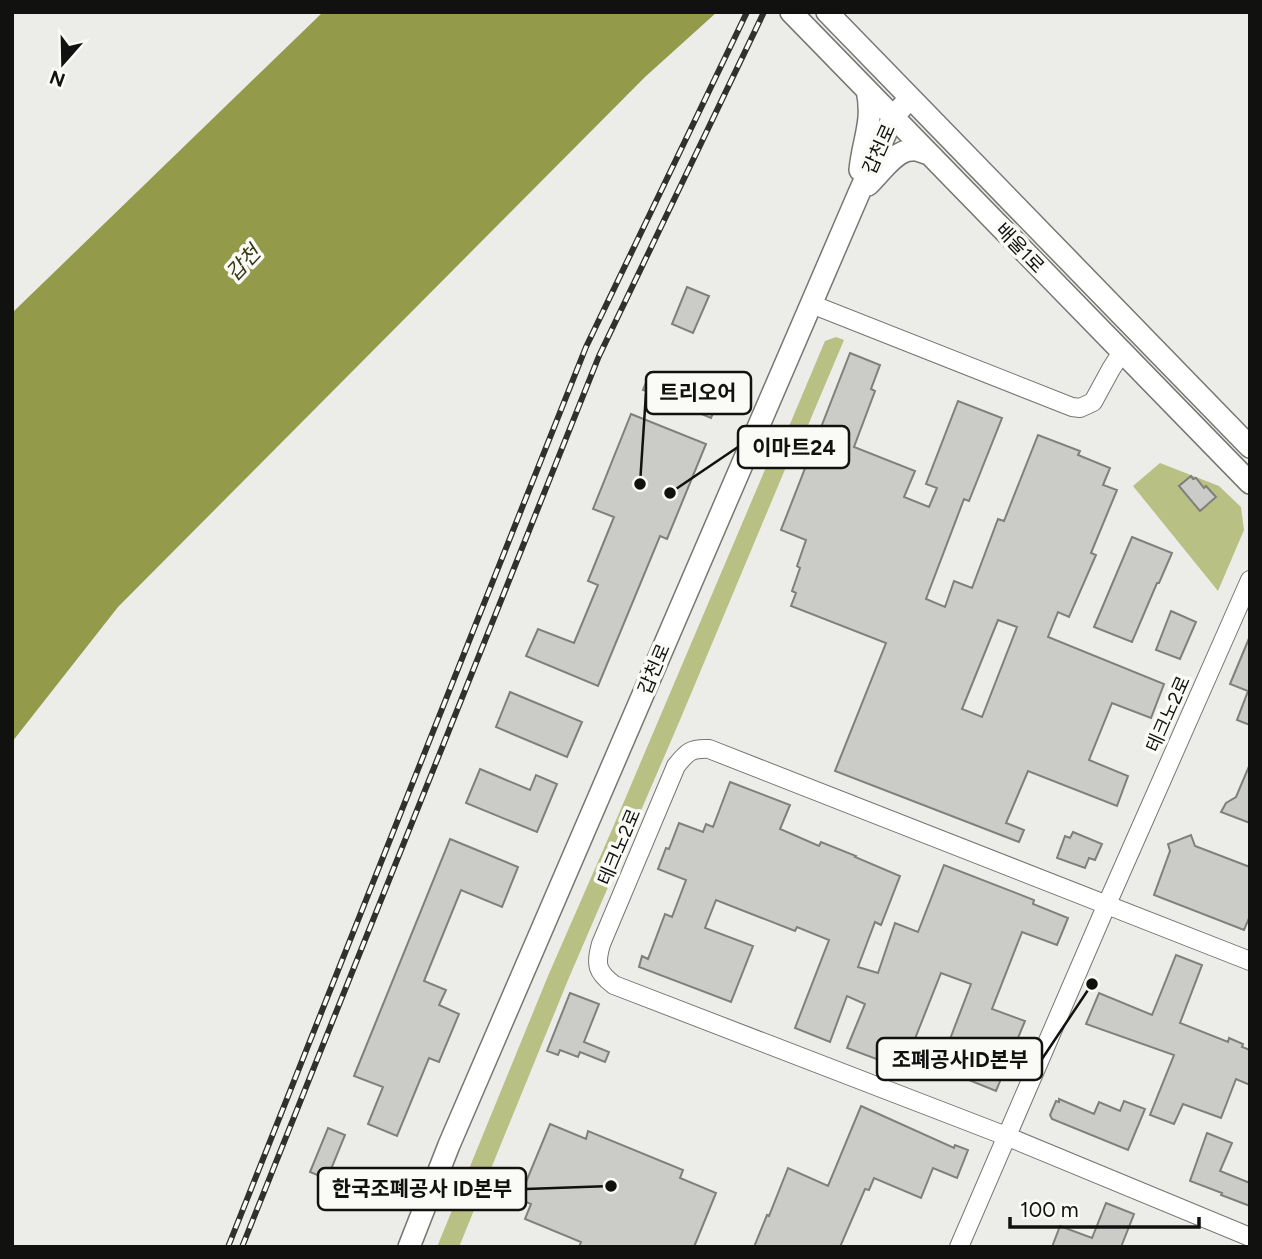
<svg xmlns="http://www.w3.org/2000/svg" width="1262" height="1259" font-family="Figtree,'Noto Sans KR',sans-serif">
<rect width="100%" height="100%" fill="#ecede9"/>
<!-- green -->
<path fill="#b8c084" d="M836,337L844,340L806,430L794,448L680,720L568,980L459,1247H437L548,976L614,825L778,439L790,424L825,341Z
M1160,463L1219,486L1241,507L1244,530L1218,591L1133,486Z"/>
<!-- water -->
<path fill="#939b4b" d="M323,12H717L645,77L118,607L12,742V313Z"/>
<!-- building -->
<path fill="#cbccc8" stroke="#7f807c" stroke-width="2" fill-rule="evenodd" d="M687,287L709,296L693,333L672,324Z
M850,353L880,365L871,389L875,391L854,447L915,471L904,497L929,507L937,488L926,484L958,401L1002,418L969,501L964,499L926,599L945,607L954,581L972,588L998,519L1004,521L1038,435L1080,451L1078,455L1110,468L1103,485L1117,490L1091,553L1096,555L1069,617L1058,612L1048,637L1164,684L1151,718L1112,703L1089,760L1128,776L1117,806L1028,771L1006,823L1024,830L1019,842L835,771L886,643L791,606L796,593L792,591L800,568L797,566L806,540L781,530ZM998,620L1017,627L982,717L962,709Z
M650,373L718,401L711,418L643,390Z
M631,414L706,444L667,539L660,536L598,686L526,656L538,629L574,643L598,585L588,581L614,517L593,509Z
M1191,476L1193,479L1196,478L1204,488L1206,486L1216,497L1200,511L1179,486Z
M1132,537L1172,553L1159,583H1157L1132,642L1094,627Z
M1171,611L1196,622L1180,659L1156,650Z
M1250,636V725L1237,720L1248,691L1230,684Z
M510,692L582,722L567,757L496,727Z
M1250,764V823L1221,812L1226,803L1236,797Z
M480,769L530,790L536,775L557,784L537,832L466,803Z
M730,782L790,805L780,829L819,846L821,842L856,856L855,857L900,876L881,925L875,922L858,967L878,973L895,923L918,932L944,865L1034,900L1033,904L1068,918L1057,945L1022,932L992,1009L1025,1021L996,1091L939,1068L971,984L941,973L903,1069L847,1048L865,1004L847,996L830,1042L795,1028L829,940L797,927L795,931L716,900L705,928L753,946L731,1002L639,967L642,956L648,959L665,914L672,917L686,880L658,869L666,848L669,849L679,823L703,832L706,824L713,827Z
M1073,832L1102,844L1095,860L1089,858L1085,868L1057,858L1065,836L1070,838Z
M1191,835L1195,846L1250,867V916L1244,930L1154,895L1170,851L1168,844Z
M450,839L518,867L502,907L461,890L424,981L446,990L439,1005L459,1014L439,1062L429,1058L397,1136L368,1124L383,1087L354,1076Z
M1176,955L1202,965L1180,1023L1228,1042L1229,1038L1243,1044L1242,1047L1250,1050V1085L1236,1079L1221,1118L1183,1104L1174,1124L1150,1115L1174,1055L1086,1024L1099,993L1152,1015Z
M570,993L599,1004L584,1042L609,1052L605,1062L580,1052L578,1057L560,1050L558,1055L547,1051Z
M1059,1099L1094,1114L1099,1102L1120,1111L1124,1101L1145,1109L1128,1150L1052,1119L1050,1115L1056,1101L1059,1102Z
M861,1106L954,1148L955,1145L968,1150L957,1178L933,1168L921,1198L874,1178L869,1190L865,1189L840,1247H754L767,1215L769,1216L788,1168L828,1186Z
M550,1124L586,1139L588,1131L683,1170L680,1178L716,1193L694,1247H579L581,1242L525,1219L531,1204L519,1199Z
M328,1128L345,1135L327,1179L310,1172Z
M1207,1133L1232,1143L1220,1171L1250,1183V1206L1221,1195L1222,1193L1190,1181Z
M1106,1203L1134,1214L1121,1247H1052L1060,1226L1092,1238Z"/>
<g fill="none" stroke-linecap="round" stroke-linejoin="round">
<defs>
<path id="minor" d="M811,304L1072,407L1080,408L1093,402L1111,369L1122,352
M1250,961L709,749C691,748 687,752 676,766L601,944C595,965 597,972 614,985L1006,1136L1250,1237
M959,1247L1107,904L1250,580"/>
<path id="major" d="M791,12L1250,483
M827,12L1250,447
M860,170C863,139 874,122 867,90
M868,185C880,174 895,150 912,150C917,149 924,153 929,154
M409,1247L449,1145L859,193L893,117L910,98"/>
</defs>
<!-- minor casing -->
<use href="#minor" stroke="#767773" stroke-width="20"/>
<!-- major casing -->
<use href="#major" stroke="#767773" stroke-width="24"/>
<!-- minor -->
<use href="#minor" stroke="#fff" stroke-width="18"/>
<!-- major -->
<use href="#major" stroke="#fff" stroke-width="21"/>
<defs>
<path id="rail" d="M228,1247L586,347L747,12
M242,1247L599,356L764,12"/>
</defs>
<!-- rail casing -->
<use href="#rail" stroke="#30302e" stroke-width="6"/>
<!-- rail -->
<use href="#rail" stroke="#fafaf6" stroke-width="3.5" stroke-dasharray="10" stroke-linecap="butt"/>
</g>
<g text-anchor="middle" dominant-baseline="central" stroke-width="7" stroke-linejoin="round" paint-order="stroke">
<!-- street labels -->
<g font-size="19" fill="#111110" stroke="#fafaf6">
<text transform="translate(879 149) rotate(-66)">갑천로</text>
<text transform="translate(1020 248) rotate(46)">배울1로</text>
<text transform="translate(654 669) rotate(-67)">갑천로</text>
<text transform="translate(1168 714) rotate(-66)">테크노2로</text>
<text transform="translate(619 847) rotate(-67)">테크노2로</text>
</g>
<!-- water labels -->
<g font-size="21" font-style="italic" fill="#333613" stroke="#fafaf6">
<text transform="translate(243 263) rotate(-47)">갑천</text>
</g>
</g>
<!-- callouts -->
<path fill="none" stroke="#111110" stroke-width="2.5" d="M640 484L646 393M670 493L738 447M1092 984L1042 1059M611 1186L526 1189"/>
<g fill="#111110" stroke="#fafaf6" stroke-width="2.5">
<circle cx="640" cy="484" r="7"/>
<circle cx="670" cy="493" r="7"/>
<circle cx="1092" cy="984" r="7"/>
<circle cx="611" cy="1186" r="7"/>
</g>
<g fill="#fafaf6" stroke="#111110" stroke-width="2.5">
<rect x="646" y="372" width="105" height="42" rx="7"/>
<rect x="738" y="426" width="111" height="42" rx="7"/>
<rect x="877" y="1038" width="165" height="42" rx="7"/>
<rect x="318" y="1168" width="208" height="42" rx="7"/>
</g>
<g font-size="21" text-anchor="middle" font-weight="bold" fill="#111110">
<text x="698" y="400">트리오어</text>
<text x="794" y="455">이마트24</text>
<text x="960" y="1067">조폐공사ID본부</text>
<text x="422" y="1196">한국조폐공사 ID본부</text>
</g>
<!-- border -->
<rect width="1262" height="1259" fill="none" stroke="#111110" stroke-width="28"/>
<!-- north arrow -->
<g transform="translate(63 63) rotate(200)" stroke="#fafaf6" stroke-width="5" paint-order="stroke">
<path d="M0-5L12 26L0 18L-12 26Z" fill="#111110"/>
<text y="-10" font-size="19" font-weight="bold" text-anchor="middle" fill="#111110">N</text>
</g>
<!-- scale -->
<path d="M1010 1217v10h189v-10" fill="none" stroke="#111110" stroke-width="3.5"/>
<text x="1020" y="1217" font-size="21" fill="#111110" stroke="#fafaf6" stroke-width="5" paint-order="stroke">100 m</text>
</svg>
